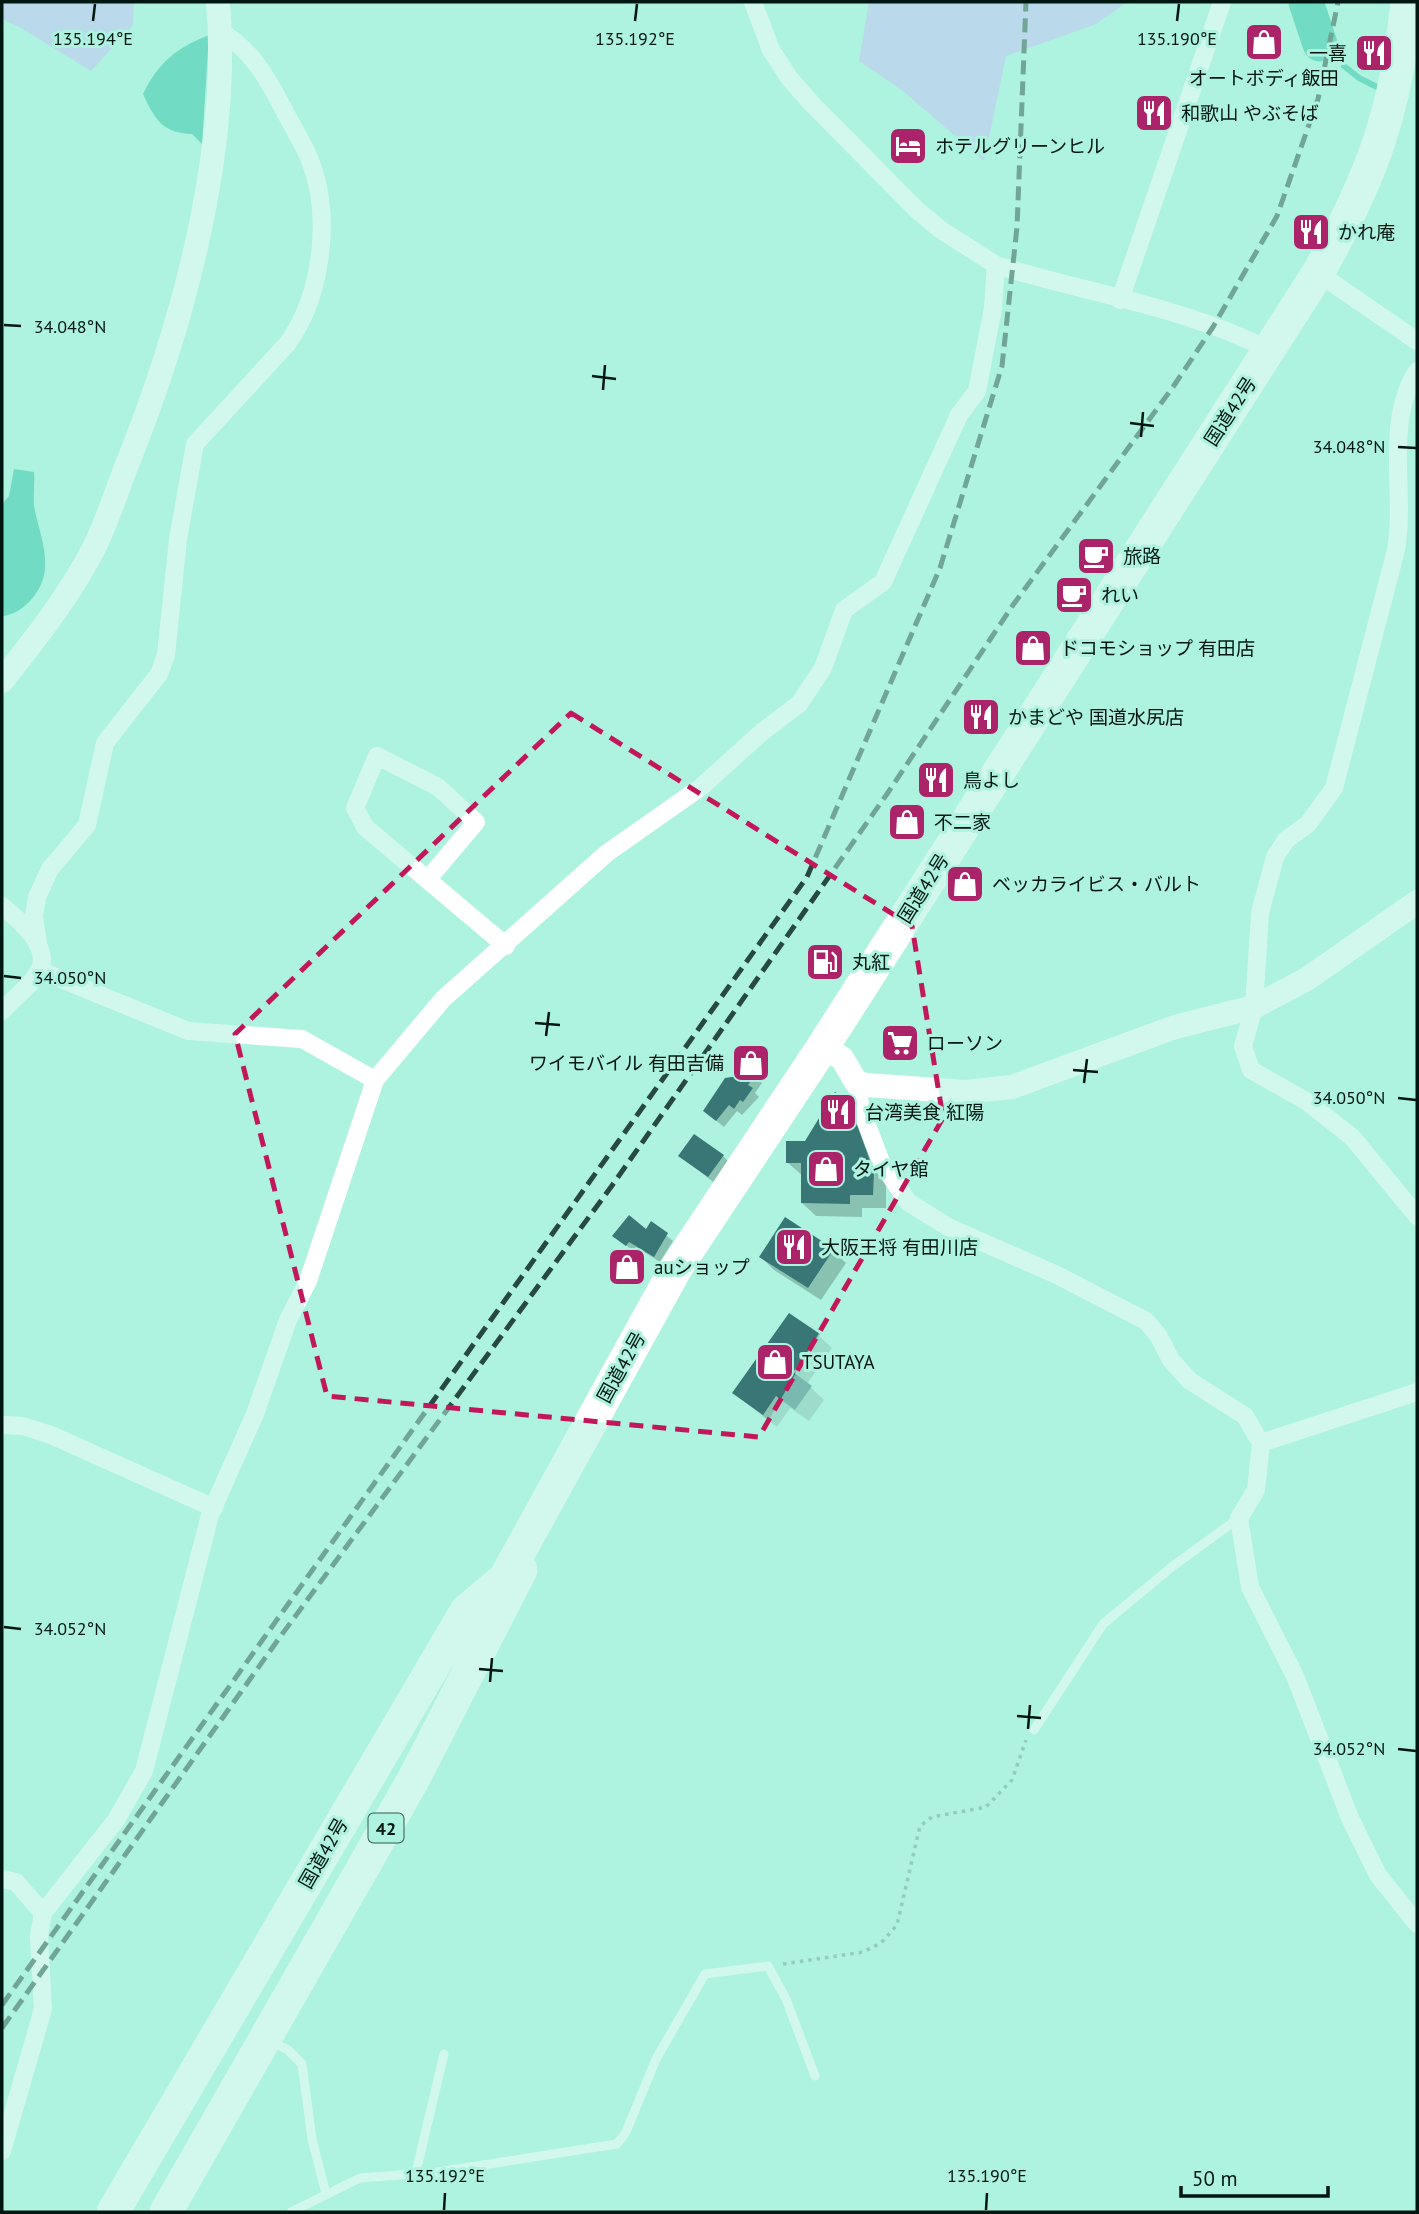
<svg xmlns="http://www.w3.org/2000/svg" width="1419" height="2214" font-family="'PT Sans','Noto Sans JP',sans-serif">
<rect width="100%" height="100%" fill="#adf3df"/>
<!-- green -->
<path fill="#c9bbfa" d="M2,2H134L133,25L91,71L21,28L2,19Z
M869,2H1127L1096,24L1006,56L984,161L903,91L859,61Z"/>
<!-- water -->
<path fill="#29c0a2" d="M209,35L202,144L192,134C163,133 155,120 143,94C159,62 176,48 209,35Z
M14,469L34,472C35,483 33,495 34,506C40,539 58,571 30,601C22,609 14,615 2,616V504L9,496Z"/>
<!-- shadow -->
<path fill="#0003" d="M755,1076L762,1083L755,1093L759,1097L742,1115L737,1111L724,1127L713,1118L726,1079Z
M847,1101L860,1115L886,1186V1208H862V1217L816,1216L802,1203L803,1176L788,1163Z
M680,1156H723L736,1169L722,1189Z
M652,1224L673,1241L660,1262L636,1247L633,1251L621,1241L646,1231Z
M832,1250L846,1263L821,1300L774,1270L761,1257Z
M818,1335L832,1348L807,1384L824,1400L809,1421L790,1408L777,1427L734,1393Z"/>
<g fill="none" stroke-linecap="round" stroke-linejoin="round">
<!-- stream -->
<path stroke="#29c0a2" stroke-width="6" d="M1344,66L1359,78L1381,89"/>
<!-- river -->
<path stroke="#29c0a2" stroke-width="35" d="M1306,2L1320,44"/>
</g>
<!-- building -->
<path fill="#397777" d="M757,1073L748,1085L753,1088L743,1102L740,1100L734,1109L729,1105L716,1121L703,1111L725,1078Z
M835,1092L848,1100L874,1172L873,1195H850V1204L801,1203V1163H786V1141H805Z
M694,1134L724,1155L708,1177L678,1156Z
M629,1215L646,1229L651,1221L668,1233L654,1257L629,1242L626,1246L612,1236Z
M785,1217L834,1249L808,1288L759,1257Z
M789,1313L820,1334L793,1372L812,1386L795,1410L776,1396L763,1415L732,1393Z"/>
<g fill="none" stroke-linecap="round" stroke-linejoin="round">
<!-- path -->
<path stroke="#6da192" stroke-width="3.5" stroke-dasharray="3.5 5" stroke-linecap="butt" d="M783,1964L863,1952L881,1943L897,1925L920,1826L932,1817L986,1807L1012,1780L1026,1740"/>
<!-- lane -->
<path stroke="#fff" stroke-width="9" d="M1034,1730L1103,1624L1173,1566L1239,1518
M269,2040L288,2050L302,2064L312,2139L326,2194
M416,2172L444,2054
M291,2212L360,2178L438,2172L617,2144L626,2132L656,2059L705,1974L768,1966L786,1999L815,2076"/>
<!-- street -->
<path stroke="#fff" stroke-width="18" d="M753,2L771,50L790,79L813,105L918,211L941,230L996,265C1086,293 1185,307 1269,350
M1318,273L1417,341
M1120,300L1222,2
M1417,371C1384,423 1406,491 1396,550L1334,788L1308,824L1286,840L1275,857L1260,913L1254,1007L1243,1046L1251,1070L1306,1101L1352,1137L1417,1216
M428,879L476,822L438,787L377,756L355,808L365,827L506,946
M2,906C18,919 50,945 40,969C34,984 12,999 2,1011
M38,944L34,916L37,897L50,869L87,825L105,743L159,674L166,655L178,539L195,444L287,344C323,295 332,213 309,158C302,141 292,126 284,110C268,79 251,49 221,32
M39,970L188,1031L302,1039L375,1080
M856,1082L861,1109L881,1162L908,1202L948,1227L1057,1275L1146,1321L1158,1335L1171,1360L1190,1381L1245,1416L1261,1443L1256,1490L1239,1518L1250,1587L1295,1676L1350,1818L1378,1875L1417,1924
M2,1425L23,1426L51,1435L214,1508
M1261,1443L1417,1392
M2,1879L16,1882L43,1913
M2,2151L43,2009L39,1936L43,1913L116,1820L144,1771L210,1515L255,1414L288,1320L308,1281L375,1080L443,999L607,853L701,787L762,732L799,704L823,668L844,610L883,582L959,415L977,391L993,308L996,265"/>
<!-- secondary -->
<path stroke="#fff" stroke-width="24" d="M2,681C36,638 70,595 95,546C107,521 116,493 126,467C182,329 231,151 218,2
M822,1048L842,1058L856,1082L866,1085L966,1092L1012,1087L1175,1027L1254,1007L1307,979L1417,902"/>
<!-- highway -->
<path stroke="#fff" stroke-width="33" d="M113,2212L466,1611L505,1578L676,1268L822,1048L1318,273C1372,177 1396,112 1407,2
M166,2212L413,1780L521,1570"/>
<!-- rail -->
<path stroke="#284940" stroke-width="5" stroke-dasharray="14 7" stroke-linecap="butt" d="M2,2005L807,877L940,568L1002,366L1017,227L1026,2
M2,2028L280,1637L611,1187L887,794L1013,605L1173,387L1213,327L1277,216L1318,99L1338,2"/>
</g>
<!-- marked area -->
<path d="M0 0H1419V2214H0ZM571,713L912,926L943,1118L759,1437L327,1396L235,1034Z" fill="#adf3df" fill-opacity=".55" fill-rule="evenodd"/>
<path fill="none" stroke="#c2185b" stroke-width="5" stroke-dasharray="14 9" stroke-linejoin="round" d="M571,713L912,926L943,1118L759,1437L327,1396L235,1034Z"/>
<!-- ticks -->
<path fill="none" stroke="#001610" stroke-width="2.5" d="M93,21L95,4M635,21L637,4M1177,21L1179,4M4,325L21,326M592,376L616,379M603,390L605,365M1130,423L1154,426M1141,437L1143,412M1398,447L1416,448M4,976L21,978M535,1023L560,1025M546,1036L549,1012M1073,1070L1098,1072M1084,1083L1087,1059M1398,1098L1416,1100M4,1627L21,1629M479,1669L503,1671M490,1682L492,1658M1017,1716L1041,1718M1028,1729L1030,1705M1398,1749L1416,1751M444,2210L445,2193M986,2210L987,2193"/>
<!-- icons -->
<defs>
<symbol id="shop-square" viewBox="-11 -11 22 22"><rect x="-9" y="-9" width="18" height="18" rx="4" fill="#ab2369" stroke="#adf3df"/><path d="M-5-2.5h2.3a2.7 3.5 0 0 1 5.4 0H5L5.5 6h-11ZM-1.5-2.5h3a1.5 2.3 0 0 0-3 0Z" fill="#fff"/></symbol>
<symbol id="restaurant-square" viewBox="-11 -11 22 22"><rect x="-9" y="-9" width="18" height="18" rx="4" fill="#ab2369" stroke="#adf3df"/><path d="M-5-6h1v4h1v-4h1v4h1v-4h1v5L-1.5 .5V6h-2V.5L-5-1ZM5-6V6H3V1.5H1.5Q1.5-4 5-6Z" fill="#fff"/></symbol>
<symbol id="hotel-square" viewBox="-11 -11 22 22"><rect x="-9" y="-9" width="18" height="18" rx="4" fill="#ab2369" stroke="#adf3df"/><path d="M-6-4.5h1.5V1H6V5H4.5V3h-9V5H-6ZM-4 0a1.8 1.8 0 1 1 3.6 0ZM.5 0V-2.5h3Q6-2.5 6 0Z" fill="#fff"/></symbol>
<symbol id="cafe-square" viewBox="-11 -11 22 22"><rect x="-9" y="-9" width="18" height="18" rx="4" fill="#ab2369" stroke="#adf3df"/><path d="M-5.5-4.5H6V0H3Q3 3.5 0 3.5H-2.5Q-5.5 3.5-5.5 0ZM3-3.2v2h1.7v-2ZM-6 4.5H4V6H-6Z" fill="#fff"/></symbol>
<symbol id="fuel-square" viewBox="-11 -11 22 22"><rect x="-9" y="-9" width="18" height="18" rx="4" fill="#ab2369" stroke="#adf3df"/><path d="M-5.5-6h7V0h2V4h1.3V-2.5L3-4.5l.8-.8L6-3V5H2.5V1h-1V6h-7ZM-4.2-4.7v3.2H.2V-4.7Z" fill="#fff"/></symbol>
<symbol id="supermarket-square" viewBox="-11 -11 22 22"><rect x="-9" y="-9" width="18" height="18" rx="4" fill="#ab2369" stroke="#adf3df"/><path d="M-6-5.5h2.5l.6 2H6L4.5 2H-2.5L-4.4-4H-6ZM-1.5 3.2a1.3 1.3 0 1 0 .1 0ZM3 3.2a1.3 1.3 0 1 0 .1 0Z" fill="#fff"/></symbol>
</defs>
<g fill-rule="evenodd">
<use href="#shop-square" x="1242" y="20" width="44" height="44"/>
<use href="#restaurant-square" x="1352" y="31" width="44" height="44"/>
<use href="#restaurant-square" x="1132" y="91" width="44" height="44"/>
<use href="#hotel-square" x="886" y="124" width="44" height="44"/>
<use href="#restaurant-square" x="1289" y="210" width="44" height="44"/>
<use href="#cafe-square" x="1074" y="534" width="44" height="44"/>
<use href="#cafe-square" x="1052" y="573" width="44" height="44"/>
<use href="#shop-square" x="1011" y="626" width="44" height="44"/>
<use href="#restaurant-square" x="959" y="695" width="44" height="44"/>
<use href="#restaurant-square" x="914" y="758" width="44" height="44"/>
<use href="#shop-square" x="885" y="800" width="44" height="44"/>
<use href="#shop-square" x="943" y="862" width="44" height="44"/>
<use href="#fuel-square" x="803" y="940" width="44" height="44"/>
<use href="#supermarket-square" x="878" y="1021" width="44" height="44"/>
<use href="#shop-square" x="729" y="1041" width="44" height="44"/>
<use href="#restaurant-square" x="816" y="1090" width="44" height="44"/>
<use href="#shop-square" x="804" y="1147" width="44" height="44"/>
<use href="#restaurant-square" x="772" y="1225" width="44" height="44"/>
<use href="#shop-square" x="605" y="1245" width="44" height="44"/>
<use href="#shop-square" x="753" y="1340" width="44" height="44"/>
</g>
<g text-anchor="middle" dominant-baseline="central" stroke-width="6" stroke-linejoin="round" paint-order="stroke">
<!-- shield labels -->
<rect fill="#adf3df" stroke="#34584e" stroke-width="2" x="368.5" y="1813.5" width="35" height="29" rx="5"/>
<g font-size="18" font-weight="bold" fill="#001610">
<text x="386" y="1828">42</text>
</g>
<!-- poi labels -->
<g font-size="19" fill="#001610" stroke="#adf3df" text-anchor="start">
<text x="1347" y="53" text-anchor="end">一喜</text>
<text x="1264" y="78" text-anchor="middle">オートボディ飯田</text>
<text x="1181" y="113">和歌山 やぶそば</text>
<text x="935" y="146">ホテルグリーンヒル</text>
<text x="1338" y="232">かれ庵</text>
<text x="1123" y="556">旅路</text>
<text x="1101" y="595">れい</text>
<text x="1060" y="648">ドコモショップ 有田店</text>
<text x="1008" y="717">かまどや 国道水尻店</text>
<text x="963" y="780">鳥よし</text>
<text x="934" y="822">不二家</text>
<text x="992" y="884">ベッカライビス・バルト</text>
<text x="852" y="962">丸紅</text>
<text x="927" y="1043">ローソン</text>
<text x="724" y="1063" text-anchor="end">ワイモバイル 有田吉備</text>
<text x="865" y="1112">台湾美食 紅陽</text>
<text x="853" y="1169">タイヤ館</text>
<text x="821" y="1247">大阪王将 有田川店</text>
<text x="654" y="1267">auショップ</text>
<text x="802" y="1362">TSUTAYA</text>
</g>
<!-- street labels -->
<g font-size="19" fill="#001610" stroke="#adf3df">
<text transform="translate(1230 411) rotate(-57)">国道42号</text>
<text transform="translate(923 888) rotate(-58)">国道42号</text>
<text transform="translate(621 1367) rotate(-61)">国道42号</text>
<text transform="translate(323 1853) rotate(-60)">国道42号</text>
</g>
</g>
<g font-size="18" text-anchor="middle" fill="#001610" stroke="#adf3df" stroke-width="6" stroke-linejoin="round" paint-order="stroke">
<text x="93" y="45">135.194°E</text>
<text x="635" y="45">135.192°E</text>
<text x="1177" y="45">135.190°E</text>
<text x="70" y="333">34.048°N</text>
<text x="1349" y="453">34.048°N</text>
<text x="70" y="984">34.050°N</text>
<text x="1349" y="1104">34.050°N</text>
<text x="70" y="1635">34.052°N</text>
<text x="1349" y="1755">34.052°N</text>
<text x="445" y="2182">135.192°E</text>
<text x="987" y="2182">135.190°E</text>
</g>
<!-- border -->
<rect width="1419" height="2214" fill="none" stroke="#001610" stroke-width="7"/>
<!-- scale -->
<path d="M1181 2186v10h147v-10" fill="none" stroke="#001610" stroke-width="3.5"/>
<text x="1192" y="2186" font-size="21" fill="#001610" stroke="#adf3df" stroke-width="5" paint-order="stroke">50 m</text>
</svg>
